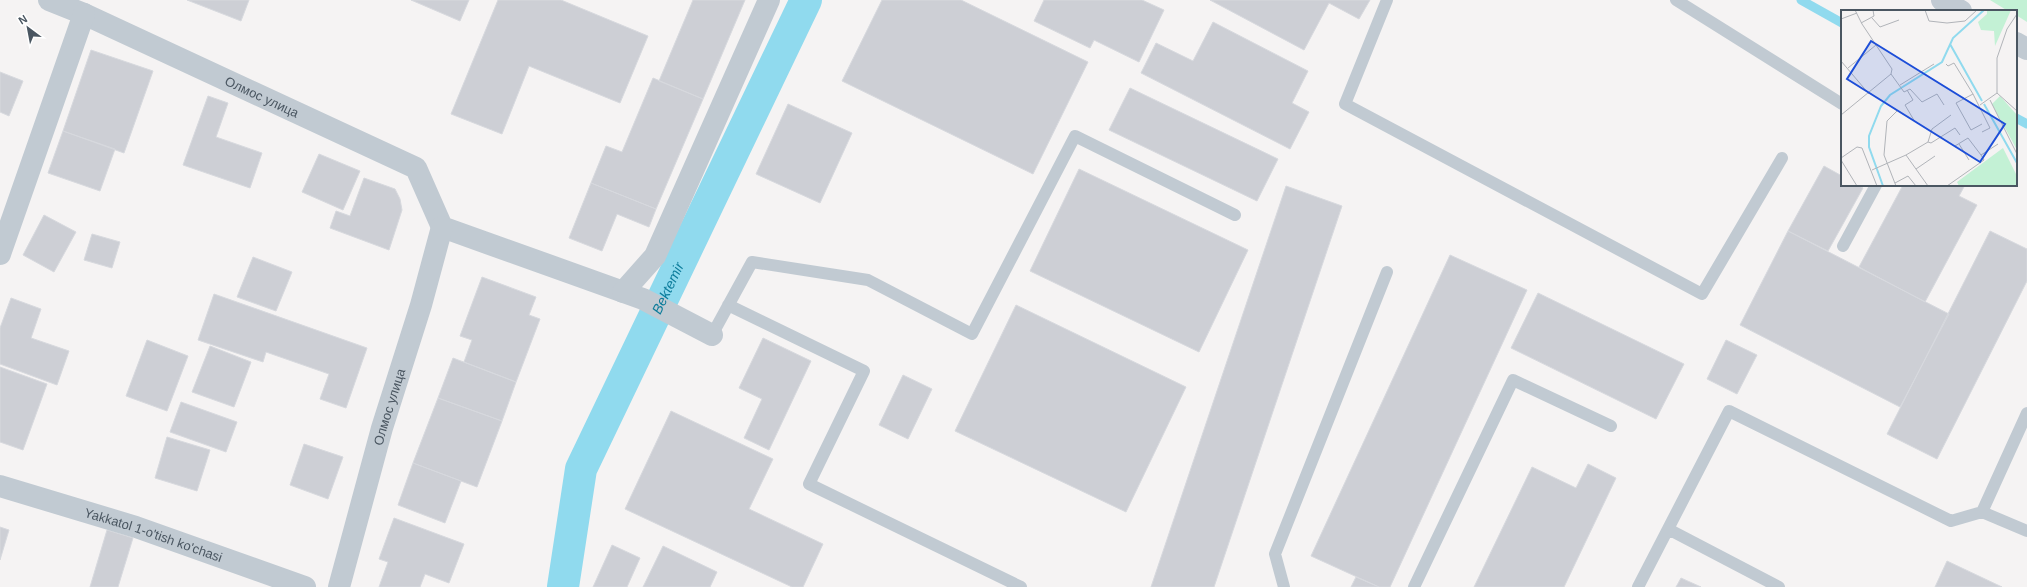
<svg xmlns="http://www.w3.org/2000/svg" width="2027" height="587" font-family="Helvetica,sans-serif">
<rect width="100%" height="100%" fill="#f5f3f3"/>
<!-- green -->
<path fill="#c3f1d5" d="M1990,0H2027V22L2016,15V11H2008Z"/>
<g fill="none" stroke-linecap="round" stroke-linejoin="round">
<!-- stream -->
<path stroke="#90daee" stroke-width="9" d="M1801,0L1842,23
M2016,118L2027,124"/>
<!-- canal -->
<path stroke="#90daee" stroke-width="32" id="s1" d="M563,587L581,469L806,0"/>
</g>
<!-- building -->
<path fill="#cdcfd5" stroke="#d7d9de" d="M187,0H249L241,21Z
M411,0H469L460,21Z
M498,0H561L648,36L620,103L529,66L502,134L451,114Z
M693,0H745L703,99L659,81Z
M882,0H961L1088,62L1033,174L842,81Z
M1044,0H1142L1164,10L1139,62L1094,40L1090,48L1034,21Z
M1210,0H1370L1359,19L1329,3L1304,50Z
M1213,22L1308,71L1292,103L1309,112L1290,149L1141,73L1156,43L1193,61Z
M91,50L153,71L124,153L63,131Z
M0,72L23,81L9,116L0,112Z
M653,78L703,99L656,209L591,183L606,146L622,152Z
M1130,88L1278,159L1257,201L1109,130Z
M208,96L228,103L216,137L262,153L250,188L183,165Z
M788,104L852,133L820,203L756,174Z
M63,131L115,149L100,191L48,173Z
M319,154L360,171L343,210L302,192Z
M1824,166L1842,176V185H1858L1863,188L1828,251L1788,231Z
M1079,169L1248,250L1199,352L1030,271Z
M364,178L395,189L400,199L402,210L389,250L330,228L336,211L350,216Z
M591,183L656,209L649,227L617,214L602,251L569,238Z
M1903,185H1965L1959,196L1977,205L1925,302L1859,267Z
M1286,186L1342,206L1214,587H1151Z
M44,215L76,232L54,272L23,255Z
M1788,231L1949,314L1900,407L1740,325Z
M1990,231L2027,249V281L1937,459L1887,434Z
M92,234L120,242L112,268L84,260Z
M1450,255L1527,290L1390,587H1379L1311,556Z
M253,257L292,272L276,311L237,297Z
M482,277L536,297L529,315L540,319L516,382L464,362L472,340L460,336Z
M1538,293L1684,364L1656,419L1511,348Z
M214,294L367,348L346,408L320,399L329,374L266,352L263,362L198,340Z
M11,298L41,309L31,338L69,351L57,385L0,364V328Z
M1016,305L1186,387L1126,512L955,431Z
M763,338L811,361L769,450L744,438L762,399L739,388Z
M147,340L188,356L167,411L126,396Z
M1726,340L1757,355L1737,394L1707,379Z
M210,346L251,362L234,407L192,392Z
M453,358L516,382L502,421L438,398Z
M0,367L47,384L23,450L0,442Z
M903,375L932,389L908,439L879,425Z
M438,398L502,421L477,487L413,463Z
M181,402L237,422L226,452L170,432Z
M671,411L773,459L749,509L823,544L803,587H792L625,509Z
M167,437L210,450L197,491L155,478Z
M304,444L343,457L328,499L290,485Z
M413,463L461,481L445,523L398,505Z
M1588,464L1616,478L1564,587H1474L1532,467L1576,488Z
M394,518L464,544L449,583L425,574L420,587H379L388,562L379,559Z
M0,527L9,530L0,560Z
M107,530L133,538L118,587H90Z
M612,545L640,558L627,587H593Z
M663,546L717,572L710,587H643Z
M1947,561L2002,587H1935Z
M1356,577L1379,587H1351Z
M1681,578L1701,587H1676Z"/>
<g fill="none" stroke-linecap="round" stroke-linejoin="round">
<!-- lane -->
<path stroke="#c1cad2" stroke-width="12" d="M1387,0L1345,104L1702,294L1782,158
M1676,0L1842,104
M1843,246L1876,185
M728,305L864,371L809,484L1021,587
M712,335L752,262L868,280L972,334L1075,136L1235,215
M2027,413L1982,512L2027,531
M1668,529L1779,587
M1284,587L1275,554L1387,272
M1414,587L1513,380L1611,426
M1638,587L1729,411L1951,521L1982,512"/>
<!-- street -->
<g stroke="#c1cad2" stroke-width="22">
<path id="s2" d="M49,0L84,14L416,168L442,227L643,299L712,335"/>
<path d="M1942,0L1961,11"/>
<path d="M2016,43L2027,49"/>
<path d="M0,254L84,14"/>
<path d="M623,292L655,256L769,0"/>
<path id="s3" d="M0,486L136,527L305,587"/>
<path id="s4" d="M339,587L382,428L421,305L442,227"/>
</g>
</g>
<g text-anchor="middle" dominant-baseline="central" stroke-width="3" stroke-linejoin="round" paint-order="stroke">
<!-- street labels -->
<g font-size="13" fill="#4a5661" stroke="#fff">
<text stroke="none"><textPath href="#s2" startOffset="234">Олмос улица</textPath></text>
<text stroke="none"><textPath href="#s4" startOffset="187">Олмос улица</textPath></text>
<text stroke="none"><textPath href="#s3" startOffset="161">Yakkatol 1-o'tish ko'chasi</textPath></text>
</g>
<!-- water labels -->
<g font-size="14" font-style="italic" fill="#0c7c9b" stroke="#fff">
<text stroke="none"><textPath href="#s1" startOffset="320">Bektemir</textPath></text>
</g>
</g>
<!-- overview -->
<g transform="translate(1841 10)">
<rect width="176" height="176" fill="#f5f3f3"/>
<path d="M146,0H170L154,36L153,21L140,20L137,12L146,4ZM159,86L176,105V140L151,94ZM162,138L176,166V176H118L116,172Z" fill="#c3f1d5"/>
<path fill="none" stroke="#90daee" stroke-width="2" d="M109,34L141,91M143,94L176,153M42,176L28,137V126L40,96L49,85L101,52L112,28L143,0"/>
<path fill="none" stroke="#b1b4b9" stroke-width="1" d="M14,0L21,14L51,59L50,64L63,82L69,79L81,92L96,84L103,95M84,0L88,11L106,13L124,11L136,0M31,8L39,17L58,10M0,9L16,3M20,13L33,6L32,0M0,51L28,84M105,54L107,56L113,53L132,84M7,58L35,35M59,75L93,54M66,80L72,90L64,95L74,112M156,83L176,101M149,90L176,144M139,95L156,83V48L166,19L176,4M0,105L50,64M141,114L130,120L115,93L132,84L149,118L141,122M87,132L90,133L114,118L119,125M118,134L128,150M114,136L127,128L140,145M65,145L87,132L91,119L110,105M0,148L16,137L21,138L36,176M0,150L16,176M75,159L94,146M31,160L65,145L87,176M54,173L67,166L75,176M55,176L43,145L46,111L56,101M106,176L143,150L140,145L157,134"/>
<path fill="#1d4ed8" fill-opacity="0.15" stroke="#1d4ed8" stroke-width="2" d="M30,31L164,114L139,152L6,69Z"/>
<rect width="176" height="176" fill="none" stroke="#4a5661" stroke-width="2"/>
</g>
<!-- north arrow -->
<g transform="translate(28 28) rotate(328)" stroke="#ffffff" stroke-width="3" paint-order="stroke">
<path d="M0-3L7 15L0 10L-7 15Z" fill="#4a5661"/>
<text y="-6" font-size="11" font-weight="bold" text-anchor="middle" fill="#4a5661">N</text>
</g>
</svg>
